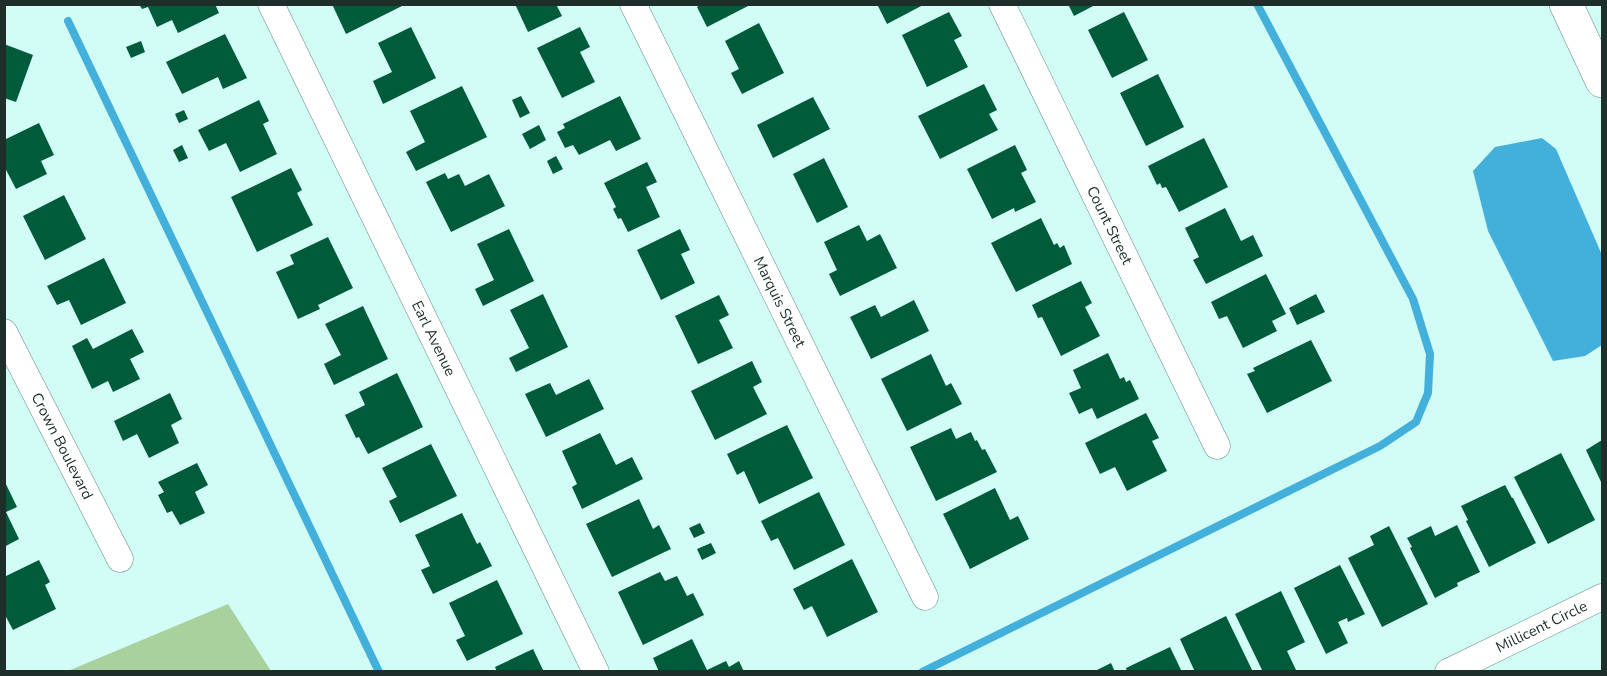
<svg xmlns="http://www.w3.org/2000/svg" width="1607" height="676" font-family="'Nunito Sans',sans-serif">
<rect width="100%" height="100%" fill="#d2fdf6"/>
<!-- green -->
<path fill="#a9d19e" d="M228,604L271,671H68Z"/>
<!-- water -->
<path fill="#43b0db" d="M1542,138L1556,149L1602,255V345L1585,356L1553,361L1488,231L1473,171L1495,147Z"/>
<g fill="none" stroke-linecap="round" stroke-linejoin="round">
<!-- stream -->
<path stroke="#43b0db" stroke-width="8" d="M68,21L379,672
M922,672L1380,446L1416,422L1428,393L1430,354L1413,299L1257,4"/>
</g>
<!-- building -->
<path fill="#005b3b" d="M139,4H215L219,13L178,33L172,20L157,27L148,7L142,9Z
M332,4H406L346,34Z
M515,4H556L562,16L528,32Z
M701,4H752L707,27L697,7Z
M877,4H925L887,24Z
M1068,4H1097L1074,16Z
M949,12L962,36L954,40L968,67L927,87L902,35Z
M1124,12L1148,60L1112,78L1088,30Z
M759,23L784,73L742,94L731,73L739,69L725,41Z
M411,27L436,78L383,104L373,81L392,72L378,43Z
M580,27L590,47L580,52L595,82L562,98L537,48Z
M225,34L247,78L223,89L218,77L182,94L166,62Z
M141,41L145,52L131,58L126,47Z
M4,44L33,55L16,102L4,98Z
M1158,74L1184,127L1146,146L1120,93Z
M984,84L997,110L989,114L998,130L940,159L918,116Z
M462,86L487,137L416,171L406,152L425,142L410,111Z
M521,96L530,113L520,118L512,100Z
M620,96L641,139L616,151L610,140L579,155L573,145L565,148L557,132L565,128L563,124Z
M813,97L830,129L773,158L757,125Z
M259,100L269,121L263,124L277,154L240,172L226,143L209,151L198,130Z
M184,110L188,119L179,123L175,114Z
M39,123L54,155L41,161L47,174L16,189L4,166V140Z
M539,125L546,140L530,149L522,134Z
M1204,138L1228,187L1179,212L1166,187L1162,188L1160,183L1157,185L1148,166Z
M182,145L188,158L179,162L173,150Z
M1015,145L1027,170L1021,173L1036,202L1015,212L1014,208L992,219L967,169Z
M556,156L563,169L553,174L547,161Z
M824,158L848,207L817,223L793,174Z
M647,162L657,182L646,187L660,217L628,232L621,218L618,219L613,209L616,207L604,183Z
M291,168L302,190L297,193L313,225L257,252L231,197Z
M445,173L448,179L459,174L465,186L489,174L505,206L451,232L426,182Z
M64,195L86,239L45,260L23,216Z
M1225,208L1241,241L1253,235L1263,256L1206,284L1193,260L1199,257L1185,228Z
M1041,218L1054,245L1057,243L1060,248L1064,245L1072,264L1016,292L991,243Z
M859,225L867,241L880,234L897,268L840,296L829,274L837,270L824,242Z
M509,229L534,281L483,306L475,289L494,280L477,244Z
M680,229L690,250L681,254L695,283L661,300L637,250Z
M328,237L353,288L318,305L320,309L298,319L276,272L294,264L290,255Z
M104,258L126,303L81,325L69,300L57,305L47,286Z
M1266,274L1286,314L1272,321L1277,331L1243,348L1227,316L1219,319L1211,302Z
M1081,281L1092,303L1085,307L1100,336L1061,356L1042,317L1038,318L1032,305Z
M543,294L568,347L516,372L509,358L529,348L510,310Z
M1316,294L1325,312L1297,325L1289,308Z
M719,295L729,315L719,320L733,348L698,364L675,316Z
M914,300L929,331L871,359L850,317L875,305L881,317Z
M363,306L388,359L334,385L324,364L341,355L325,324Z
M132,329L144,352L130,359L140,379L113,392L108,381L92,389L72,346L87,338L93,349Z
M1311,340L1332,381L1267,413L1247,374L1255,371L1253,368Z
M1108,353L1120,379L1124,377L1126,382L1130,380L1139,399L1097,419L1092,408L1079,414L1069,393L1081,388L1073,370Z
M931,354L946,386L951,383L962,404L907,431L881,379Z
M752,361L762,382L753,387L767,414L715,440L691,391Z
M397,373L423,427L368,454L359,437L356,438L345,415L365,405L359,392Z
M589,379L604,409L546,437L525,394L550,383L556,395Z
M170,393L182,419L171,425L179,443L149,458L137,434L123,441L114,421Z
M1146,413L1159,438L1152,441L1167,471L1127,491L1115,467L1100,474L1085,443Z
M787,425L813,478L759,504L744,471L737,475L727,454Z
M951,428L956,439L971,432L975,441L977,440L982,450L985,449L997,472L936,501L910,447Z
M600,433L616,465L632,457L643,479L582,509L572,487L577,484L562,451Z
M1602,440V484L1586,450Z
M431,444L457,496L400,523L389,501L397,497L382,468Z
M1561,453L1595,520L1548,544L1514,477Z
M197,463L208,485L195,492L205,513L180,525L172,511L167,513L158,495L164,492L158,482Z
M4,480L17,507L6,512L19,539L4,547Z
M1505,485L1512,498H1513L1536,543L1489,567L1466,521L1468,520L1461,506Z
M995,488L1010,520L1018,516L1029,539L970,569L943,514Z
M819,492L845,545L794,570L778,538L771,541L761,521Z
M639,499L653,529L659,525L671,549L612,577L586,524Z
M462,513L477,544L480,542L492,566L433,594L421,570L430,566L415,535Z
M700,523L705,533L694,538L689,528Z
M1457,525L1480,572L1457,583L1458,586L1435,598L1410,548L1412,547L1407,538L1431,526L1435,536Z
M1389,526L1428,604L1382,627L1348,558L1374,545L1370,536Z
M711,543L716,553L702,560L697,549Z
M852,559L878,612L827,637L812,606L804,610L793,589Z
M39,560L50,582L45,585L56,609L13,630L4,613V577Z
M1340,565L1365,614L1348,622L1347,618L1338,622L1348,643L1326,654L1294,588Z
M660,572L665,581L677,576L687,596L693,593L704,615L643,645L618,592Z
M497,580L523,634L467,661L456,640L465,636L449,603Z
M1281,591L1305,642L1287,651L1296,670L1293,672H1263L1235,614Z
M1226,616L1253,672H1195L1180,639Z
M692,639L707,670L726,661L729,667L739,661L744,672H659L653,658Z
M1170,647L1182,672H1127L1126,668Z
M533,649L544,672H497L495,667Z
M1111,663L1115,672H1093Z"/>
<g fill="none" stroke-linecap="round" stroke-linejoin="round">
<defs>
<g id="street">
<path id="s1" d="M271,4L596,672"/>
<path id="s2" d="M633,4L925,597"/>
<path id="s3" d="M1002,4L1217,446"/>
<path id="s4" d="M4,332L120,559"/>
<path id="s5" d="M1448,672L1602,597"/>
</g>
<path id="secondary" d="M1566,4L1602,81"/>
</defs>
<!-- street casing -->
<use href="#street" stroke="#608982" stroke-width="27"/>
<!-- secondary casing -->
<use href="#secondary" stroke="#608982" stroke-width="34"/>
<!-- street -->
<use href="#street" stroke="#fff" stroke-width="26"/>
<!-- secondary -->
<use href="#secondary" stroke="#fff" stroke-width="33"/>
</g>
<g text-anchor="middle" dominant-baseline="central" stroke-width="6" stroke-linejoin="round" paint-order="stroke">
<!-- street labels -->
<g font-size="15" fill="#1d2e2b" stroke="#fff">
<text stroke="none"><textPath href="#s3" startOffset="246">Count Street</textPath></text>
<text stroke="none"><textPath href="#s2" startOffset="332">Marquis Street</textPath></text>
<text stroke="none"><textPath href="#s1" startOffset="372">Earl Avenue</textPath></text>
<text stroke="none"><textPath href="#s4" startOffset="128">Crown Boulevard</textPath></text>
<text stroke="none"><textPath href="#s5" startOffset="104">Millicent Circle</textPath></text>
</g>
</g>
<!-- border -->
<rect width="1607" height="676" fill="none" stroke="#1d2e2b" stroke-width="12"/>
</svg>
